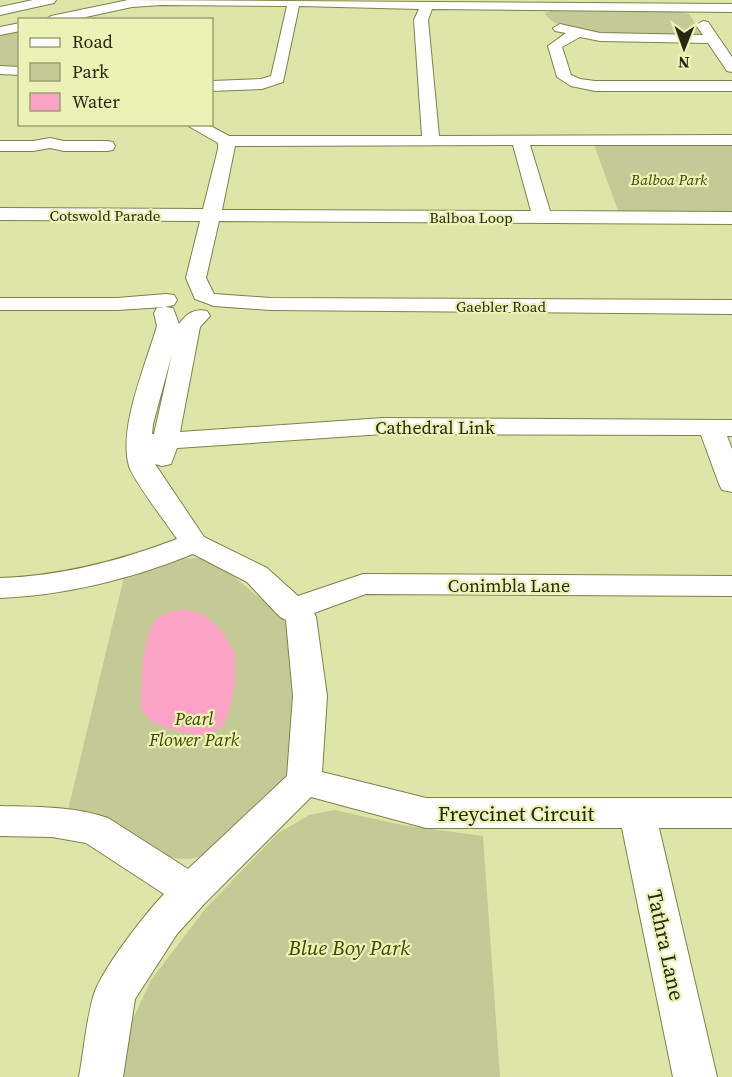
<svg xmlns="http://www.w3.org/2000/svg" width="732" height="1077" font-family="'Source Serif 4',serif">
<rect width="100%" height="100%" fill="#dde6a8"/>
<!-- green -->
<path fill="#c3ca96" d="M556,9L674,10L689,14L701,32L697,36C666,36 560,43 545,13Z
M19,31V70L0,69V35Z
M593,142H732V217L620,216Z
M201,558L222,567L282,616L295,641L296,759L286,779L210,854L190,859L170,858L67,814L124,577L174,559Z
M335,810L402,825L483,836L500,1077H122L130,1025L151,980L206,908L277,834L309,815Z"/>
<!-- water -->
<path fill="#faa3c5" d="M185,609L203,614L220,629L235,653V683L229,711L223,726L212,733L197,735L169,729L152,722L141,709C141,686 141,640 155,621C162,612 175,611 185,609Z"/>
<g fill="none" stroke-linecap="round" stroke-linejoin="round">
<defs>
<path id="minor" d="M33,0H56L54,3L0,15V7Z
M128,0L732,4V12L432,9L428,20L439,136L732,135V145H530L550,211L732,212V224L219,221L206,278L214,294L270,298L732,300V314L270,310L214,306L195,299L186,278L200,221L0,220V208L203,209L218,149V143L185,124H207L229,136H422L414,20L419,9L299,6L283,82L262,89L212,91V81L261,79L271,76L287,6L161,5L132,7L72,20H45L51,16ZM513,145L531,211L222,210L235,146Z
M703,21L708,22L732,57V72L727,71L708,43L600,41L580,37L562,47L571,75L580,79L595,81H732V91H595L571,86L557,77L548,46L566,33L555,31L553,28L560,24L600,33L703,35L696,25Z
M20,23V31L0,35V27Z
M0,66L20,67V75L0,74Z
M50,138L64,141H107L113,142L115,146L113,150L107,151H64L50,148L33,151H0V141H33Z
M166,294L174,295L177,300L174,305L165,307L173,308L179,324C186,314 194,308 207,311L210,316L200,327L180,432L383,418L732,420V436H727L732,449V492L722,490L719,484L701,435L383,434L177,448L171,464L162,466L155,464L204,537L267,568L298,596L363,574L732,576V596L366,594L314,613L316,617L327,696L322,772L426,798H732V828H659L717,1077H673L622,828H426L311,797L205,903L177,934L135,999L123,1077H79C84,1050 86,1020 94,994C102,969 145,914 164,894L86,843L52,837L0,836V806C36,807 73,806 108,818L188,869L287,776L293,696L286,620L280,617L247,582L193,554C131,579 67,595 0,598V578C62,576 119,561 177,539C167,524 133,480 129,466C118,428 146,364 157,326L154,313L157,308L164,307L117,310H0V298H117ZM172,354L154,434H152L153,424Z"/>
</defs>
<!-- minor casing -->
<use href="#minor" stroke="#7c8349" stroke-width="2"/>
<!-- minor -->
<use href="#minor" fill="#fff" fill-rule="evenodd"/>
</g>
<g text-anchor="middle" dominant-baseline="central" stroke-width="4.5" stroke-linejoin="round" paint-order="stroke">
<!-- far-park labels -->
<g font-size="15" font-style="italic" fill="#414601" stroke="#eaf3b5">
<text x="669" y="179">Balboa Park</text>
</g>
<!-- far-street labels -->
<g font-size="15" fill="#272a11" stroke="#eaf3b5">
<text x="105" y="215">Cotswold Parade</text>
<text x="471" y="217">Balboa Loop</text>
<text x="501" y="306">Gaebler Road</text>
</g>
<!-- street labels -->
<g font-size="18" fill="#272a11" stroke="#eaf3b5">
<text x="435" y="427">Cathedral Link</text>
<text x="509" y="585">Conimbla Lane</text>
</g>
<!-- park labels -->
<g font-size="18" font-style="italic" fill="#414601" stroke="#eaf3b5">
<text x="194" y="718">Pearl<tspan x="194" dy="21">Flower Park</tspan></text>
</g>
<!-- near-street labels -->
<g font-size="21" fill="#272a11" stroke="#eaf3b5">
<text x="516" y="813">Freycinet Circuit</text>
<text transform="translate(666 945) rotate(78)">Tathra Lane</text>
</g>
<!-- near-park labels -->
<g font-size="21" font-style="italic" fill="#414601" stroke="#eaf3b5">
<text x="349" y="947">Blue Boy Park</text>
</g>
</g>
<!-- legend -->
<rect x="18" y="18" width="195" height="108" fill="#eaf3b5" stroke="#9ca373" stroke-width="1.5"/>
<rect x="30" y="38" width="30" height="9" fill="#ffffff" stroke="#9ca373" stroke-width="1.5"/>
<text x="72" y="48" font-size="18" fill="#272a11">Road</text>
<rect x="30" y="63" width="30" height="18" fill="#c3ca96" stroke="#9ca373" stroke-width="1.5"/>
<text x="72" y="78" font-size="18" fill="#272a11">Park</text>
<rect x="30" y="93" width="30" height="18" fill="#faa3c5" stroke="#9ca373" stroke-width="1.5"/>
<text x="72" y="108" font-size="18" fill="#272a11">Water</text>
<!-- north arrow -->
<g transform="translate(684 48) rotate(181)" stroke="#eaf3b5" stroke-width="4.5" paint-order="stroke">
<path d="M0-4.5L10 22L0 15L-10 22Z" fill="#272a11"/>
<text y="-9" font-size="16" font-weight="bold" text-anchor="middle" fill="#272a11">N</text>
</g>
</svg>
